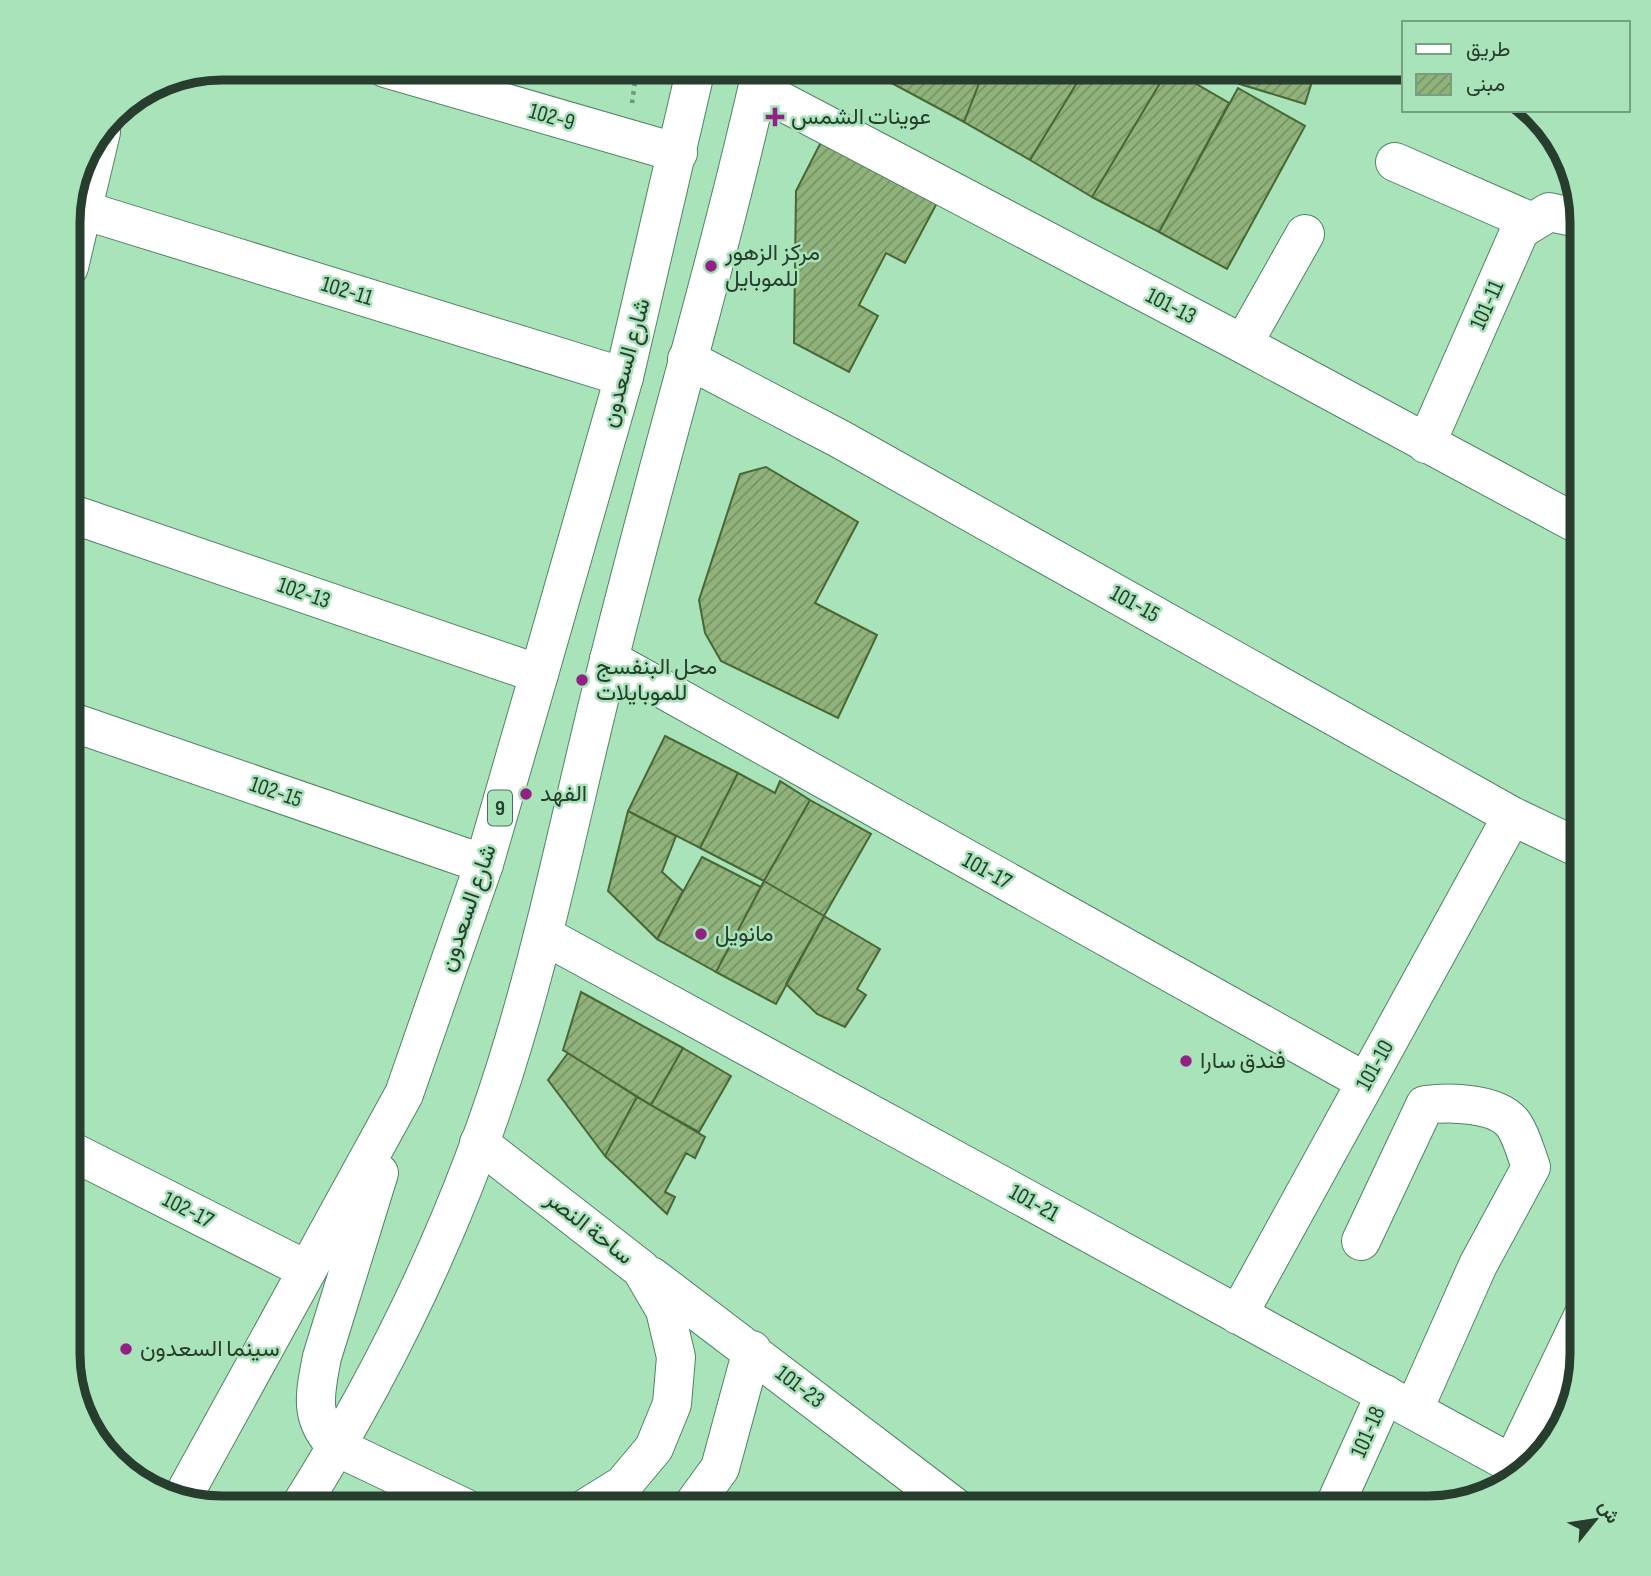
<svg xmlns="http://www.w3.org/2000/svg" width="1651" height="1576" font-family="'Sofia Sans Condensed',Vazirmatn,sans-serif">
<defs>
<pattern id="building-hatch" width="6" height="6" patternUnits="userSpaceOnUse" patternTransform="scale(1.75)"><rect width="6" height="6" fill="#90b27b"/><path d="M-1 1l2-2M0 6l6-6M5 7l2-2" fill="none" stroke="#769265"/></pattern>
</defs>
<rect width="100%" height="100%" fill="#a9e3ba"/>
<!-- building -->
<path fill="url(#building-hatch)" stroke="#496635" stroke-width="2" d="M541,68H621L603,80Z
M871,68H985L964,122L873,73Z
M985,68H1086L1030,160L964,122Z
M1086,68H1169L1092,197L1030,160Z
M1169,68L1229,103L1159,232L1092,197Z
M1188,68L1249,69L1243,85Z
M1249,69H1316L1305,104L1243,85Z
M1238,88L1305,126L1227,269L1159,232Z
M821,142L937,203L905,263L886,253L859,305L878,316L849,372L794,343L796,191Z
M766,467L858,522L815,603L877,635L838,718L721,661L705,633L699,600L740,474Z
M665,736L738,773L700,848L628,811Z
M738,773L775,793L780,781L810,800L764,881L700,848Z
M810,800L871,834L824,916L764,881Z
M628,811L676,836L662,872L683,891L657,939L608,891Z
M702,857L761,887L716,972L657,939Z
M764,881L824,916L776,1004L716,972Z
M824,916L880,949L857,989L866,995L845,1027L817,1014L786,984Z
M581,992L683,1048L651,1105L563,1050Z
M683,1048L731,1076L699,1132L651,1105Z
M568,1053L637,1097L605,1156L548,1080Z
M637,1097L705,1137L695,1158L686,1153L665,1192L675,1197L667,1214L605,1156Z"/>
<g fill="none" stroke-linecap="round" stroke-linejoin="round">
<defs>
<path id="minor" d="M385,68L678,153
M758,89L1243,344L1583,527
M1395,162L1532,222
M70,206L624,377
M69,267L101,132
M1243,344L1305,234
M687,359L840,439L1512,816L1583,850
M1426,444L1520,230L1549,212L1582,219
M69,513L539,674
M609,659L1366,1082
M69,721L484,864
M543,935L1525,1471
M479,1143L641,1269L665,1310L676,1357L672,1404L654,1448L623,1485L586,1508
M69,1150L307,1270
M1361,1241L1425,1105C1449,1102 1498,1102 1514,1125C1522,1137 1526,1154 1531,1167L1478,1265L1414,1409
M651,1276L956,1508
M1238,1315L1512,816
M337,1447L465,1508
M1512,1464L1583,1316
M1334,1507L1385,1394
M691,1508L720,1468L752,1350"/>
<path id="major" d="M337,1447C308,1418 315,1394 322,1357L379,1173
M181,1500L404,1094L484,864L539,674L624,377L696,68
M299,1508C391,1362 466,1203 515,1037C552,913 577,785 609,660C658,462 717,267 762,68"/>
</defs>
<!-- minor casing -->
<use href="#minor" stroke="#4f8661" stroke-width="40"/>
<!-- major casing -->
<use href="#major" stroke="#4f8661" stroke-width="40"/>
<!-- path -->
<path stroke="#6e987a" stroke-width="4.5" stroke-dasharray="3.5 5" stroke-linecap="butt" d="M823,81L825,68
M632,103L637,68"/>
<!-- minor -->
<use href="#minor" stroke="#fff" stroke-width="38"/>
<!-- major -->
<use href="#major" stroke="#fff" stroke-width="38"/>
</g>
<!-- markers -->
<g fill="#912283" stroke="#a9e3ba" stroke-width="2.5">
<path d="M771.5 106.5h7v7h7v7h-7v7h-7v-7h-7v-7h7z"/>
<circle cx="711" cy="266" r="7"/>
<circle cx="582" cy="680" r="7"/>
<circle cx="526" cy="794" r="7"/>
<circle cx="701" cy="934" r="7"/>
<circle cx="1186" cy="1061" r="7"/>
<circle cx="126" cy="1349" r="7"/>
</g>
<g text-anchor="middle" dominant-baseline="central" stroke-width="5" stroke-linejoin="round" paint-order="stroke">
<!-- shield labels -->
<rect fill="#a9e3ba" stroke="#4e7058" stroke-width="2" x="488" y="790.5" width="24" height="35" rx="5"/>
<g font-size="21" font-weight="bold" fill="#273e2e">
<text x="500" y="808">9</text>
</g>
<!-- street labels -->
<g font-size="23" fill="#273e2e" stroke="#a9e3ba">
<text transform="translate(552 117) rotate(16)">102-9</text>
<text transform="translate(347 291) rotate(17)">102-11</text>
<text transform="translate(1487 305) rotate(-66)">101-11</text>
<text transform="translate(1171 306) rotate(27)">101-13</text>
<text transform="translate(626 363) rotate(-75)">شارع السعدون</text>
<text transform="translate(304 593) rotate(19)">102-13</text>
<text transform="translate(1135 604) rotate(29)">101-15</text>
<text transform="translate(276 792) rotate(19)">102-15</text>
<text transform="translate(987 871) rotate(29)">101-17</text>
<text transform="translate(468 908) rotate(-71)">شارع السعدون</text>
<text transform="translate(1375 1065) rotate(-61)">101-10</text>
<text transform="translate(1034 1203) rotate(29)">101-21</text>
<text transform="translate(188 1210) rotate(27)">102-17</text>
<text transform="translate(589 1228) rotate(38)">ساحة النصر</text>
<text transform="translate(800 1387) rotate(37)">101-23</text>
<text transform="translate(1368 1432) rotate(-66)">101-18</text>
</g>
<!-- poi labels -->
<g font-size="23" fill="#273e2e" stroke="#a9e3ba" text-anchor="start">
<text x="791" y="117">عوينات الشمس</text>
<text x="725" y="253">مركز الزهور<tspan x="725" dy="26">للموبايل</tspan></text>
<text x="596" y="667">محل البنفسج<tspan x="596" dy="26">للموبايلات</tspan></text>
<text x="540" y="794">الفهد</text>
<text x="715" y="934">مانويل</text>
<text x="1200" y="1061">فندق سارا</text>
<text x="140" y="1349">سينما السعدون</text>
</g>
</g>
<!-- crop -->
<path d="M0 0H1651V1576H0ZM222 80H1428A142 142 0 0 1 1570 222V1354A142 142 0 0 1 1428 1496H222A142 142 0 0 1 80 1354V222A142 142 0 0 1 222 80Z" fill="#a9e3ba" fill-rule="evenodd"/>
<path fill="none" stroke="#273e2e" stroke-width="9" d="M222 80H1428A142 142 0 0 1 1570 222V1354A142 142 0 0 1 1428 1496H222A142 142 0 0 1 80 1354V222A142 142 0 0 1 222 80Z"/>
<!-- legend -->
<rect x="1402" y="21" width="228" height="91" fill="#a9e3ba" stroke="#75a182" stroke-width="2"/>
<rect x="1416" y="44" width="35" height="10" fill="#ffffff" stroke="#75a182" stroke-width="2"/>
<text x="1466" y="56" font-size="21" fill="#273e2e">طريق</text>
<rect x="1416" y="74" width="35" height="21" fill="url(#building-hatch)" stroke="#75a182" stroke-width="2"/>
<text x="1466" y="91" font-size="21" fill="#273e2e">مبنى</text>
<!-- north arrow -->
<g transform="translate(1595 1520) rotate(60)" stroke="#a9e3ba" stroke-width="5" paint-order="stroke">
<path d="M0-5L12 26L0 18L-12 26Z" fill="#273e2e"/>
<text y="-10" font-size="19" font-weight="bold" text-anchor="middle" fill="#273e2e">ش</text>
</g>
</svg>
